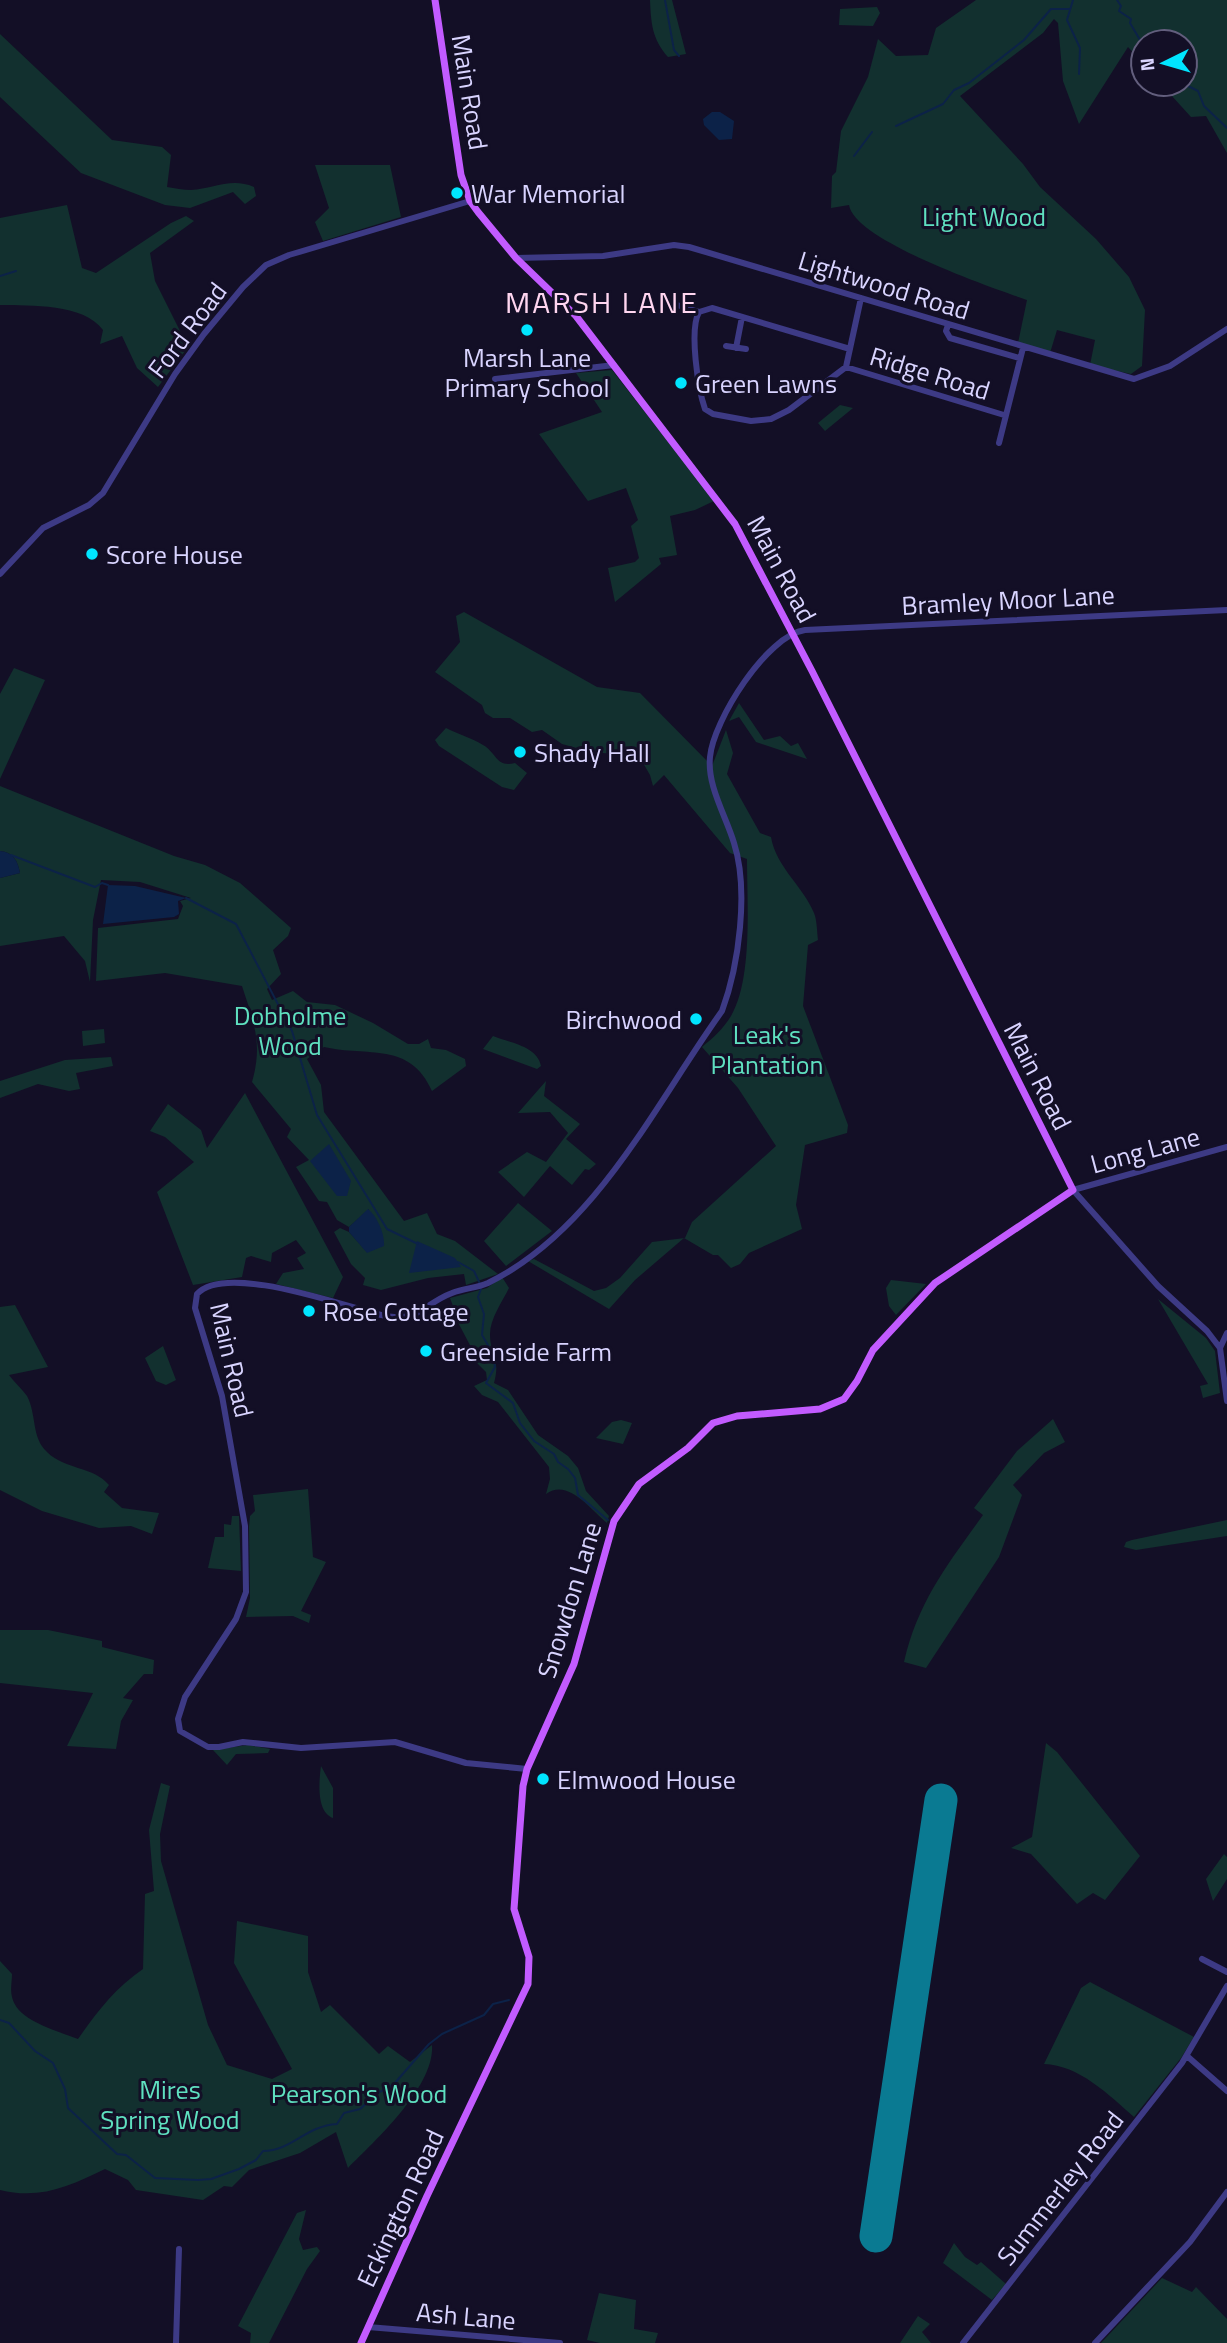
<svg xmlns="http://www.w3.org/2000/svg" width="1227" height="2343" font-family="'Titillium Web',sans-serif">
<rect width="100%" height="100%" fill="#130f26"/>
<!-- green -->
<path fill="#12302f" d="M650,0H672L686,54L668,57C652,39 651,23 650,0Z
M976,0H1227V153L1206,116L1191,117L1161,84H1185V42H1143V63L1128,47L1079,124L1063,81L1058,23L1054,19L1043,33L960,96L1023,164L1040,187L1096,239L1129,277L1145,310L1142,366L1131,374L1090,365L1095,340L1057,330L1050,353L1018,343L1027,300C993,288 855,241 849,205L831,208L832,176L836,172L841,131L868,77L878,39L896,56L928,55L936,28Z
M877,7L880,13L873,26L839,25L840,9Z
M0,34L112,140L162,147L171,155L167,187C175,188 183,190 191,190C213,189 231,177 254,187L256,196L245,204L233,192L190,208L165,205L81,173L0,97Z
M315,165H390L401,217L323,241L315,222L329,208Z
M67,205L82,268L96,273L171,223L186,216L194,221L150,253L155,281L188,347L158,387L137,368L122,336L100,344L103,330C83,303 31,306 0,305V218Z
M612,370L714,501L695,510L670,516L677,555L659,558L661,564L615,602L608,568L635,562L639,558L631,526L638,520L626,488L588,501L539,434L602,412L576,373Z
M840,405L853,408L825,431L818,423Z
M464,612L597,687L640,693L712,766L726,730L733,753L727,774L760,833L771,837C776,867 803,886 814,913C817,920 817,932 818,940L808,945L803,1006L848,1125L847,1133L805,1145L796,1205L802,1229L749,1253L740,1264L731,1268L718,1255H713L684,1238L635,1280L609,1309L528,1261L534,1259L594,1291L606,1288L620,1278L652,1242L685,1238L692,1222L776,1146L738,1088L702,1047C713,1038 723,1029 731,1016C753,978 747,902 747,859L730,853L664,775L653,786L650,775L639,756L591,752L562,744L542,730L532,732L510,718H493L485,713L482,705L435,672L460,642L456,616Z
M14,668L45,680L0,779V694Z
M739,703L764,740L780,736L791,746L798,743L807,759L756,742L739,717L729,721Z
M446,728C458,734 472,738 483,745C497,753 496,768 515,763L527,773L514,790L502,787L439,746L435,740Z
M0,786L174,856L205,865L240,883L291,928L288,936L273,950L281,974L267,989L272,1000L293,991L307,1002L335,1005L373,1023L408,1044H419L428,1039L431,1048L446,1050L465,1059L466,1066L432,1091C410,1041 368,1057 324,1047L307,1059L321,1085L324,1112L404,1221L427,1213L437,1234L455,1241L498,1274L466,1285L464,1274L428,1278L381,1290L363,1285L365,1278L351,1264L334,1232L340,1228L349,1232L367,1252L369,1209L349,1227L337,1220L327,1202L319,1201L296,1167L309,1160L287,1137L291,1129L252,1082C263,1044 254,1023 242,986L165,973L96,981L98,928L178,919L183,906L180,901L191,898L140,882L101,880L93,920L90,982L85,961L64,936L0,946V878L20,873C18,861 13,852 0,851Z
M104,1029L105,1043L83,1046L82,1031Z
M493,1036C510,1043 537,1046 541,1066L537,1069L483,1049Z
M111,1057L113,1066L76,1073L80,1089L69,1091L38,1084L0,1098V1081L65,1060Z
M546,1081L544,1096L580,1124L566,1139L596,1164L589,1170L585,1169L572,1185L550,1166L524,1197L498,1172L527,1152L546,1162L568,1133L550,1112L518,1113Z
M245,1093L343,1277L333,1298L276,1284L283,1273L304,1269L297,1258L306,1253L296,1240L272,1253L271,1262L251,1256L246,1258L242,1277L193,1285L157,1192L194,1162L165,1137L150,1131L168,1104L201,1130L207,1148Z
M518,1203L552,1231L506,1266L484,1241Z
M502,1277L509,1288C502,1302 490,1319 490,1334C490,1356 501,1357 494,1383L508,1390L538,1435L568,1456L578,1468L586,1491L609,1516L607,1523C590,1509 568,1478 546,1494L550,1479L549,1467L498,1402L482,1395L474,1386L487,1380L486,1372L473,1359V1351L451,1309L453,1306L450,1298L487,1288Z
M891,1280L926,1284L896,1315L889,1306L886,1288Z
M1158,1299L1206,1338L1215,1351L1220,1393L1203,1398L1200,1386L1208,1384Z
M15,1305L48,1367L9,1375C14,1382 22,1389 27,1396C37,1415 31,1437 47,1452C65,1470 93,1466 109,1485L104,1492L122,1508L159,1513L152,1534L131,1526L99,1528L42,1511L0,1490V1307Z
M163,1346L176,1380L166,1385L156,1381L145,1358Z
M1053,1419L1065,1442L1044,1453L1013,1485L1022,1495L999,1557L926,1668L904,1662C918,1601 948,1564 983,1515L974,1508L1017,1451Z
M621,1420L632,1423L623,1444L596,1438L612,1422Z
M308,1489L313,1557L326,1562L301,1611L311,1615L309,1623L293,1616L246,1617L250,1598L249,1527L250,1516L255,1511L253,1495Z
M232,1516H239L241,1571L208,1568L215,1537H224V1524L231,1525Z
M1227,1520V1536L1136,1550L1124,1547L1126,1542L1132,1540Z
M0,1630H48L102,1641V1647L154,1660L153,1674H144L123,1698L133,1700L121,1721L116,1749L67,1746L93,1693L0,1683Z
M1046,1743L1057,1752L1140,1856L1105,1900L1093,1893L1077,1904L1031,1854L1011,1848L1032,1837Z
M248,1745L270,1749L268,1753L236,1754L227,1765L213,1750Z
M321,1766L333,1788V1818C316,1812 319,1781 321,1766Z
M161,1783L170,1786L160,1834L161,1861L208,2025L227,2065L272,2079L292,2069L234,1963L237,1921L308,1936V1972L321,2012L330,2005L379,2054L388,2046L410,2062L432,2045C435,2086 376,2140 348,2168L336,2132L300,2153L249,2170L232,2187L224,2186L203,2200L136,2190L128,2180L105,2169C70,2186 40,2200 0,2190V1961L12,1974C12,1981 10,1990 12,1997C17,2021 58,2031 78,2039C97,2012 115,1988 143,1969L145,1894L154,1891L149,1830Z
M1224,1854L1227,1857V1879L1213,1901L1206,1879Z
M1090,1982L1194,2037L1181,2058L1134,2117C1109,2095 1079,2065 1044,2064L1081,1988Z
M306,2210L299,2239L303,2250L317,2247L320,2251L307,2269L269,2343H250L251,2333L238,2326L297,2213Z
M954,2243L965,2257L977,2265L981,2262L1006,2284L992,2300L943,2263Z
M1162,2278L1192,2292L1196,2287L1227,2319V2343H1101Z
M599,2293L636,2300L634,2329L658,2333L655,2343H600L587,2340Z
M918,2316L930,2324L922,2332L931,2343H900Z"/>
<!-- water -->
<path fill="#0c2248" d="M712,112H720L734,121L732,139L719,140L704,125L703,119Z
M0,851C13,852 18,861 20,873L0,878Z
M108,885L135,886L186,898L178,901L179,914L174,917L103,924Z
M329,1144L351,1181L347,1196H337L310,1161Z
M368,1209C377,1216 385,1234 384,1246L367,1253L349,1232V1227Z
M417,1241L455,1258L461,1267L409,1273Z"/>
<g fill="none" stroke-linecap="round" stroke-linejoin="round">
<!-- stream -->
<path stroke="#0c2248" stroke-width="2" d="M665,0L674,50L679,56
M1073,0L1067,20L1080,48L1079,74
M1117,0L1121,6L1119,11L1131,19L1130,23L1143,45
M1184,84L1198,91L1204,106L1227,128
M896,126L943,104L954,90L969,83L1024,40L1051,9H1070
M854,156L872,132
M0,276L16,271
M11,855L95,887L102,883L108,885
M186,898L236,924L292,1031L317,1115L387,1229L418,1244
M458,1262L474,1271L480,1284
M481,1289L478,1297L484,1314L482,1335L492,1352L495,1367L486,1383L513,1403L520,1423L534,1441L554,1454L558,1462L568,1469L575,1478L578,1495L608,1520
M0,2020L9,2023L35,2051L53,2063L65,2089L68,2108L117,2154L126,2155L155,2178L198,2180L211,2179L239,2169L256,2160L263,2151C292,2151 305,2126 337,2124L344,2113L360,2109L378,2093L394,2084L429,2044L442,2034L484,2015L493,2004L509,2000"/>
<!-- runway -->
<path stroke="#0a7a92" stroke-width="33" d="M876,2236L941,1800"/>
<!-- minor -->
<path stroke="#3d3a85" stroke-width="6" d="M516,258L603,256L674,245L689,247L1134,379L1170,366L1227,329
M674,304L699,312
M699,312C689,330 698,389 705,409L713,414L751,421L771,419L789,410L846,367L861,298
M699,312L712,308L850,349
M948,325L946,331L950,338L1019,358
M726,346L746,349
M736,348L742,317
M846,367L1004,415
M495,379L614,365
M999,443L1023,348
M0,574L43,528L89,505L103,493L175,374L204,334L243,287L266,265L289,255L470,201
M1227,1147L1073,1190L1158,1286L1207,1331L1220,1348L1227,1401
M1220,1348L1227,1333
M527,1769L466,1763L395,1742L301,1748L243,1742L219,1747H208L180,1731L178,1719L185,1697L236,1619L246,1592L245,1526L222,1396L195,1308L197,1294C226,1262 346,1307 385,1316C420,1322 423,1304 452,1293C464,1288 477,1288 488,1283C596,1230 655,1104 722,1011C739,965 749,890 734,843C726,816 707,786 710,757C713,721 767,635 805,630L1227,610
M1202,1959L1227,1972
M1187,2056L1227,2091
M368,2327L560,2343
M176,2343L179,2249
M963,2343L1182,2063L1227,1986
M1095,2343L1190,2242L1227,2192"/>
<!-- major -->
<path stroke="#c25bff" stroke-width="7" d="M361,2343L427,2196L528,1984L529,1957L514,1909L523,1786L527,1769L574,1664L614,1521L639,1484L688,1448L713,1423L737,1416L820,1409L844,1399L857,1381L873,1350L935,1283L1073,1190L812,671L735,524L576,316L516,258L478,212L470,201L461,175L435,0"/>
</g>
<!-- markers -->
<g fill="#00e5ff" stroke="#130f26" stroke-width="2.5">
<circle cx="457" cy="193" r="7"/>
<circle cx="527" cy="330" r="7"/>
<circle cx="681" cy="383" r="7"/>
<circle cx="92" cy="554" r="7"/>
<circle cx="520" cy="752" r="7"/>
<circle cx="696" cy="1019" r="7"/>
<circle cx="309" cy="1311" r="7"/>
<circle cx="426" cy="1351" r="7"/>
<circle cx="543" cy="1779" r="7"/>
</g>
<g text-anchor="middle" dominant-baseline="central" stroke-width="6" stroke-linejoin="round" paint-order="stroke">
<!-- street labels -->
<g font-size="26" fill="#d9d4ff" stroke="#130f26">
<text transform="translate(470 92) rotate(81)">Main Road</text>
<text transform="translate(884 285) rotate(17)">Lightwood Road</text>
<text transform="translate(187 330) rotate(-53)">Ford Road</text>
<text transform="translate(930 373) rotate(17)">Ridge Road</text>
<text transform="translate(782 569) rotate(62)">Main Road</text>
<text transform="translate(1008 600) rotate(-3)">Bramley Moor Lane</text>
<text transform="translate(1038 1076) rotate(63)">Main Road</text>
<text transform="translate(1145 1150) rotate(-15)">Long Lane</text>
<text transform="translate(232 1360) rotate(77)">Main Road</text>
<text transform="translate(569 1600) rotate(-73)">Snowdon Lane</text>
<text transform="translate(1060 2188) rotate(-52)">Summerley Road</text>
<text transform="translate(400 2208) rotate(-65)">Eckington Road</text>
<text transform="translate(466 2316) rotate(5)">Ash Lane</text>
</g>
<!-- poi labels -->
<g font-size="26" fill="#d9d4ff" stroke="#130f26" text-anchor="start">
<text x="471" y="193">War Memorial</text>
<text x="527" y="357" text-anchor="middle">Marsh Lane<tspan x="527" dy="30">Primary School</tspan></text>
<text x="695" y="383">Green Lawns</text>
<text x="106" y="554">Score House</text>
<text x="534" y="752">Shady Hall</text>
<text x="682" y="1019" text-anchor="end">Birchwood</text>
<text x="323" y="1311">Rose Cottage</text>
<text x="440" y="1351">Greenside Farm</text>
<text x="557" y="1779">Elmwood House</text>
</g>
<!-- park labels -->
<g font-size="26" fill="#5fe0c0" stroke="#130f26">
<text x="984" y="216">Light Wood</text>
<text x="290" y="1015">Dobholme<tspan x="290" dy="30">Wood</tspan></text>
<text x="767" y="1034">Leak's<tspan x="767" dy="30">Plantation</tspan></text>
<text x="170" y="2089">Mires<tspan x="170" dy="30">Spring Wood</tspan></text>
<text x="359" y="2093">Pearson's Wood</text>
</g>
<!-- quarter labels -->
<g font-size="30" letter-spacing="2" fill="#ffd6f0" stroke="#130f26">
<text x="602" y="302">MARSH LANE</text>
</g>
</g>
<!-- north arrow -->
<g transform="translate(1164 63) rotate(265)"><circle r="33" fill="#130f26" stroke="#625e7d" stroke-width="2"/>
<path d="M0-5L12 26L0 18L-12 26Z" fill="#00e5ff"/>
<text y="-10" font-size="19" font-weight="bold" text-anchor="middle" fill="#d9d4ff">N</text>
</g>
</svg>
